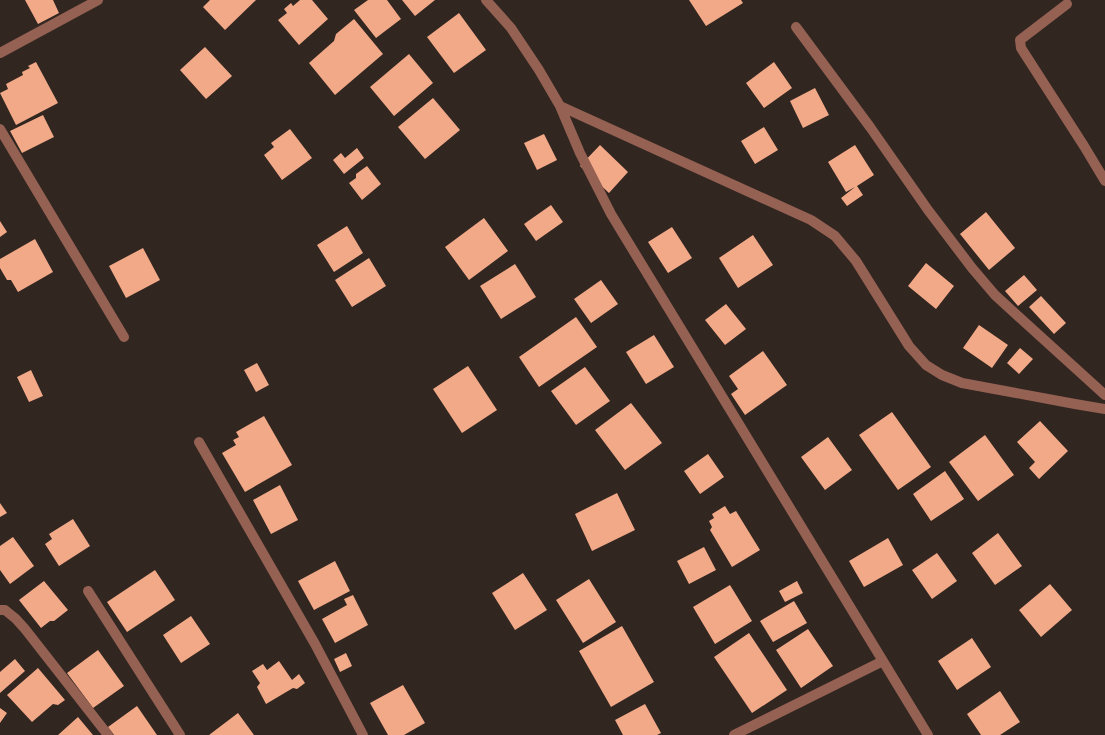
<svg xmlns="http://www.w3.org/2000/svg" width="1105" height="735" font-family="'Source Serif 4',serif">
<rect width="100%" height="100%" fill="#322621"/>
<!-- building -->
<path fill="#f2a988" d="M25,0H53L59,13L38,24Z
M210,0H256L225,30L203,7Z
M300,0H312L328,19L299,45L278,20L287,13L284,9L291,3L293,6Z
M368,0H387L401,19L376,38L354,10Z
M402,0H435L415,16Z
M689,0H741L743,3L706,26Z
M459,13L486,50L454,73L427,37Z
M354,19L383,54L335,95L309,63L334,41L336,34Z
M205,47L232,76L206,99L180,70Z
M409,54L433,83L394,116L370,87Z
M36,62L58,103L16,125L0,93L8,89L6,84L23,75L22,72L30,68L28,66Z
M774,62L792,88L764,108L746,83Z
M815,88L829,115L803,128L790,101Z
M433,98L460,130L425,159L398,127Z
M43,115L54,137L22,153L10,131Z
M764,127L778,150L755,164L741,141Z
M290,129L312,158L282,180L264,155L274,147L271,143Z
M544,134L557,160L537,170L524,143Z
M600,145L628,172L609,193L580,166Z
M855,145L874,175L857,186L863,195L847,206L841,198L855,187L846,192L828,162Z
M357,148L364,158L344,174L333,160L341,153L345,158Z
M367,166L381,184L362,200L349,183L356,178V174Z
M551,205L563,222L536,241L524,224Z
M986,212L1015,248L989,270L960,234Z
M484,218L508,251L469,280L445,247Z
M0,221L7,232L0,237Z
M347,226L363,253L334,272L317,245Z
M672,227L692,258L668,273L648,242Z
M753,235L773,265L738,288L719,258Z
M35,239L53,272L18,292L11,280H7L0,268V259Z
M143,248L160,280L126,298L109,266Z
M369,258L386,286L352,307L335,280Z
M926,263L954,286L936,309L908,286Z
M515,264L536,297L501,319L480,286Z
M1024,275L1037,290L1018,306L1005,291Z
M601,280L618,304L591,323L574,299Z
M1041,296L1066,323L1054,334L1029,307Z
M726,304L746,329L725,345L705,320Z
M576,317L597,347L539,387L519,357Z
M979,325L1008,345L992,368L963,348Z
M654,335L674,367L646,384L626,352Z
M1020,348L1033,359L1019,374L1007,363Z
M763,351L787,385L745,415L731,394L738,389L729,376Z
M257,363L269,385L256,392L244,370Z
M468,366L497,410L462,433L433,389Z
M585,367L610,401L576,425L551,391Z
M31,370L43,396L29,402L17,377Z
M631,403L662,443L625,470L595,430Z
M892,412L931,467L898,490L859,435Z
M264,416L292,465L245,492L222,453L236,445L233,440L239,437L236,432Z
M1040,421L1068,451L1039,479L1029,468L1035,462L1017,442Z
M985,435L1014,475L978,501L949,462Z
M828,437L852,470L825,490L801,457Z
M708,454L724,477L700,494L684,471Z
M945,471L964,499L931,521L913,494Z
M280,485L298,520L271,534L253,500Z
M617,493L635,530L592,551L575,514Z
M0,503L7,513L0,517Z
M725,506L730,514L736,511L760,550L732,567L710,530L712,527L709,521L714,518L712,514Z
M73,519L90,546L59,566L45,544L52,539L49,534Z
M998,533L1022,566L995,585L972,553Z
M13,537L34,566L10,584L0,570V546Z
M888,538L903,565L864,587L849,561Z
M704,547L716,570L689,584L677,561Z
M937,553L957,581L932,599L912,570Z
M335,561L350,591L314,610L298,581Z
M155,570L175,600L127,632L107,602Z
M523,573L547,610L515,630L492,593Z
M589,579L616,622L583,643L556,600Z
M44,581L68,610L54,621H50L41,628L19,600Z
M797,581L803,593L785,602L779,591Z
M1050,584L1072,610L1041,637L1019,610Z
M730,585L752,621L715,644L693,607Z
M353,595L368,625L335,643L322,619L347,605L344,599Z
M794,601L807,623L773,642L760,621Z
M191,616L210,644L181,663L163,635Z
M622,626L654,682L611,707L579,651Z
M808,629L833,666L801,688L776,650Z
M749,633L787,690L752,713L714,657Z
M972,638L991,667L957,690L938,661Z
M98,650L124,686L93,708L67,673Z
M346,653L352,666L340,672L334,659Z
M15,659L25,671L0,693V672Z
M279,661L292,680L299,674L305,683L297,689L293,688L266,704L257,687L260,683L252,671L263,664L267,670Z
M38,668L65,700L58,705L53,704L32,722L7,695Z
M403,685L425,723L404,735H388L370,703Z
M1000,691L1020,722L1000,735H981L967,714Z
M645,704L661,733L657,735H623L615,720Z
M137,706L157,735H114L108,727Z
M0,708L7,713L0,723Z
M238,713L254,735H209Z
M78,717L93,735H58Z"/>
<g fill="none" stroke-linecap="round" stroke-linejoin="round">
<!-- minor -->
<path stroke="#946153" stroke-width="10" d="M486,0L511,28L539,70L560,106L580,153L611,214L928,735
M1067,4L1020,40L1021,48L1084,146L1105,181
M796,27L870,127L928,210L972,268L995,295L1019,317L1105,395
M0,53L98,0
M560,106L811,220L835,236L856,261L909,346L926,365L942,375L962,383L1075,404L1105,409
M0,129L124,337
M199,442L315,644L363,735
M88,591L180,735
M0,610H5L16,619L25,629L108,735
M734,735L883,661"/>
</g>
</svg>
